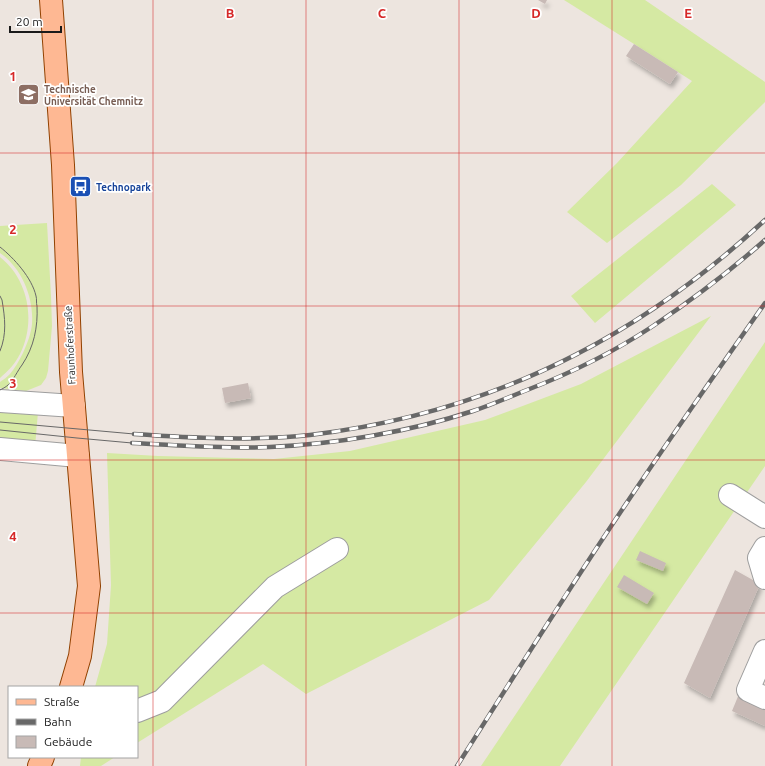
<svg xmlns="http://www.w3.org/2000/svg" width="765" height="766" font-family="Ubuntu,sans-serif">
<defs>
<filter id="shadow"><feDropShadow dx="2.5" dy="4.5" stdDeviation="2" flood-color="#0004"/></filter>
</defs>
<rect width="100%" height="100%" fill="#ede5df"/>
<!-- grass -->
<path fill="#d5e9a3" d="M564,0H645L765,82V102L681,185L607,243L567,212L617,163L692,81L634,44Z
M712,184L736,205L595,323L571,296Z
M47,223L51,296L52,326L48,371L46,378L41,385L26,391L0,388V382C3,380 7,377 10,374C15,368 19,361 23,353C27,344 31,334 32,324C34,298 22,268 0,253V226Z
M0,257C29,280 36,322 20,354C15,364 8,371 0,378Z
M711,316L586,482L489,600L306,694L263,664L137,743V687H95L107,644L111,585L107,453L158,456L274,459L350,451L485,420L581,384Z
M765,342V466L560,766H481Z
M0,408L38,412L35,447L0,443Z
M81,757H115L101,766H80Z"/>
<!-- building -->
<path fill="#c8bab6" filter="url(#shadow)" d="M538,0H547L545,4Z
M634,44L678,72L670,84L626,56Z
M248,383L251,398L225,403L222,388Z
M640,551L666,563L663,571L636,560Z
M735,570L760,584L710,698L684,683Z
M624,575L654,593L647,604L617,587Z
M739,694L765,706V726L732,711Z"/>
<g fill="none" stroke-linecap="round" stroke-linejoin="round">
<defs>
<path id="minor" d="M0,401L74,406
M0,449L78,456
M730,495L765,517
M765,548L759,558L765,578
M765,651L748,690L765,698
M137,711L162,701L275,587L337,549"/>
<path id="major" d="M51,0L63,165L71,372L89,586L80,656L71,687
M39,766L43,757"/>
</defs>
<!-- minor casing -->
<use href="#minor" stroke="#9e9e9e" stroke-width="24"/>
<!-- major casing -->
<use href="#major" stroke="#914100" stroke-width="24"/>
<!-- minor -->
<use href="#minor" stroke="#fff" stroke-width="22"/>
<!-- major -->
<use href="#major" stroke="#feb893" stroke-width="22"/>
<!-- tram -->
<path stroke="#686868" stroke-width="1" d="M0,247C14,258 32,278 36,296C37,299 36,303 37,306C38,327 34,347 22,365C18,370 13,381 8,385C6,387 2,389 0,390
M0,296L2,300C5,318 7,334 0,351
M0,422L134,434
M0,430L77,438L132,443"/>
<defs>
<path id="rail" d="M134,434C192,438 252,441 310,435C402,424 494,397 577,354C645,319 709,272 765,220
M132,443C178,445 224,449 270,447C336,444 409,432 473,411C491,405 509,397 527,390C571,373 614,352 653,326C692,300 730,271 765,240
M457,766C515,674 573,582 634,492C677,428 721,366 765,303"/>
</defs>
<!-- rail casing -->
<use href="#rail" stroke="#686868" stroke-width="4.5"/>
<!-- rail -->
<use href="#rail" stroke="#fff" stroke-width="3" stroke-dasharray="9" stroke-linecap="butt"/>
</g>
<!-- grid -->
<path fill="none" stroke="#d62828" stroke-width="1" stroke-opacity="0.55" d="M153,0V766M306,0V766M459,0V766M612,0V766M0,153H765M0,306H765M0,460H765M0,613H765"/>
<!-- icons -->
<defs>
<symbol id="university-square" viewBox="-11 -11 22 22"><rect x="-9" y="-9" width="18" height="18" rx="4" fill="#8d6e63" stroke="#fff"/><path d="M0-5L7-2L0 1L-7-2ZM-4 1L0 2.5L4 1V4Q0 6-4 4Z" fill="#fff"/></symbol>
<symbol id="bus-square" viewBox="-11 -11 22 22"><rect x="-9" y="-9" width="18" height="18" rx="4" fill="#1a4fb4" stroke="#fff"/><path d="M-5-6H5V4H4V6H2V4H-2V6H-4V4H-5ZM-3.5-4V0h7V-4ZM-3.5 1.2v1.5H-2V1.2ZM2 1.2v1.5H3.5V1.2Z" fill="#fff"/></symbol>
</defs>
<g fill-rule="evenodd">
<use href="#university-square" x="16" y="82" width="25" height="25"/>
<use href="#bus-square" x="68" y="174" width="25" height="25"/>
</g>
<g text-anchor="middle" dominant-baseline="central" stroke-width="3.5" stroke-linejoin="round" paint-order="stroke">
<!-- education labels -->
<g font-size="10" font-weight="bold" fill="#785e54" stroke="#fff" text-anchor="start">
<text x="44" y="89">Technische<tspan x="44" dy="12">Universität Chemnitz</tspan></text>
</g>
<!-- transit labels -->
<g font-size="10" font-weight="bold" fill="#164399" stroke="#fff" text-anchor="start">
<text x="96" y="187">Technopark</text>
</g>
<!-- street labels -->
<g font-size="10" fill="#1a1a1a" stroke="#fff">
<text transform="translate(70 345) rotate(-93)">Fraunhoferstraße</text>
</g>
</g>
<g font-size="13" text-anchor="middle" font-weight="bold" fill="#d62828" stroke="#fff" stroke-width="3.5" stroke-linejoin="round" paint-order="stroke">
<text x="230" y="18">B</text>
<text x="382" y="18">C</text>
<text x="536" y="18">D</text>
<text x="688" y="18">E</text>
<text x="13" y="81">1</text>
<text x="13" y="234">2</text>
<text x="13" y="388">3</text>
<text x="13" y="541">4</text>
</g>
<!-- legend -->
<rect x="8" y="686" width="130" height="72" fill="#ffffff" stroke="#a3a3a3"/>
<rect x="16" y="699" width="20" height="6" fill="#feb893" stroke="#a3a3a3"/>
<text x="44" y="706" font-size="12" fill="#1a1a1a">Straße</text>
<rect x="16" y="719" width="20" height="6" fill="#686868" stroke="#a3a3a3"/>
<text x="44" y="726" font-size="12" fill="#1a1a1a">Bahn</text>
<rect x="16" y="736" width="20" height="12" fill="#c8bab6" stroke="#a3a3a3"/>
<text x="44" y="746" font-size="12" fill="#1a1a1a">Gebäude</text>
<!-- scale -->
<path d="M10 26v6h51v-6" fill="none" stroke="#1a1a1a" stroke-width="2"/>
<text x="16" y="26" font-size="12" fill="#1a1a1a" stroke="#ffffff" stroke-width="3" paint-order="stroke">20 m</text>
</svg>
